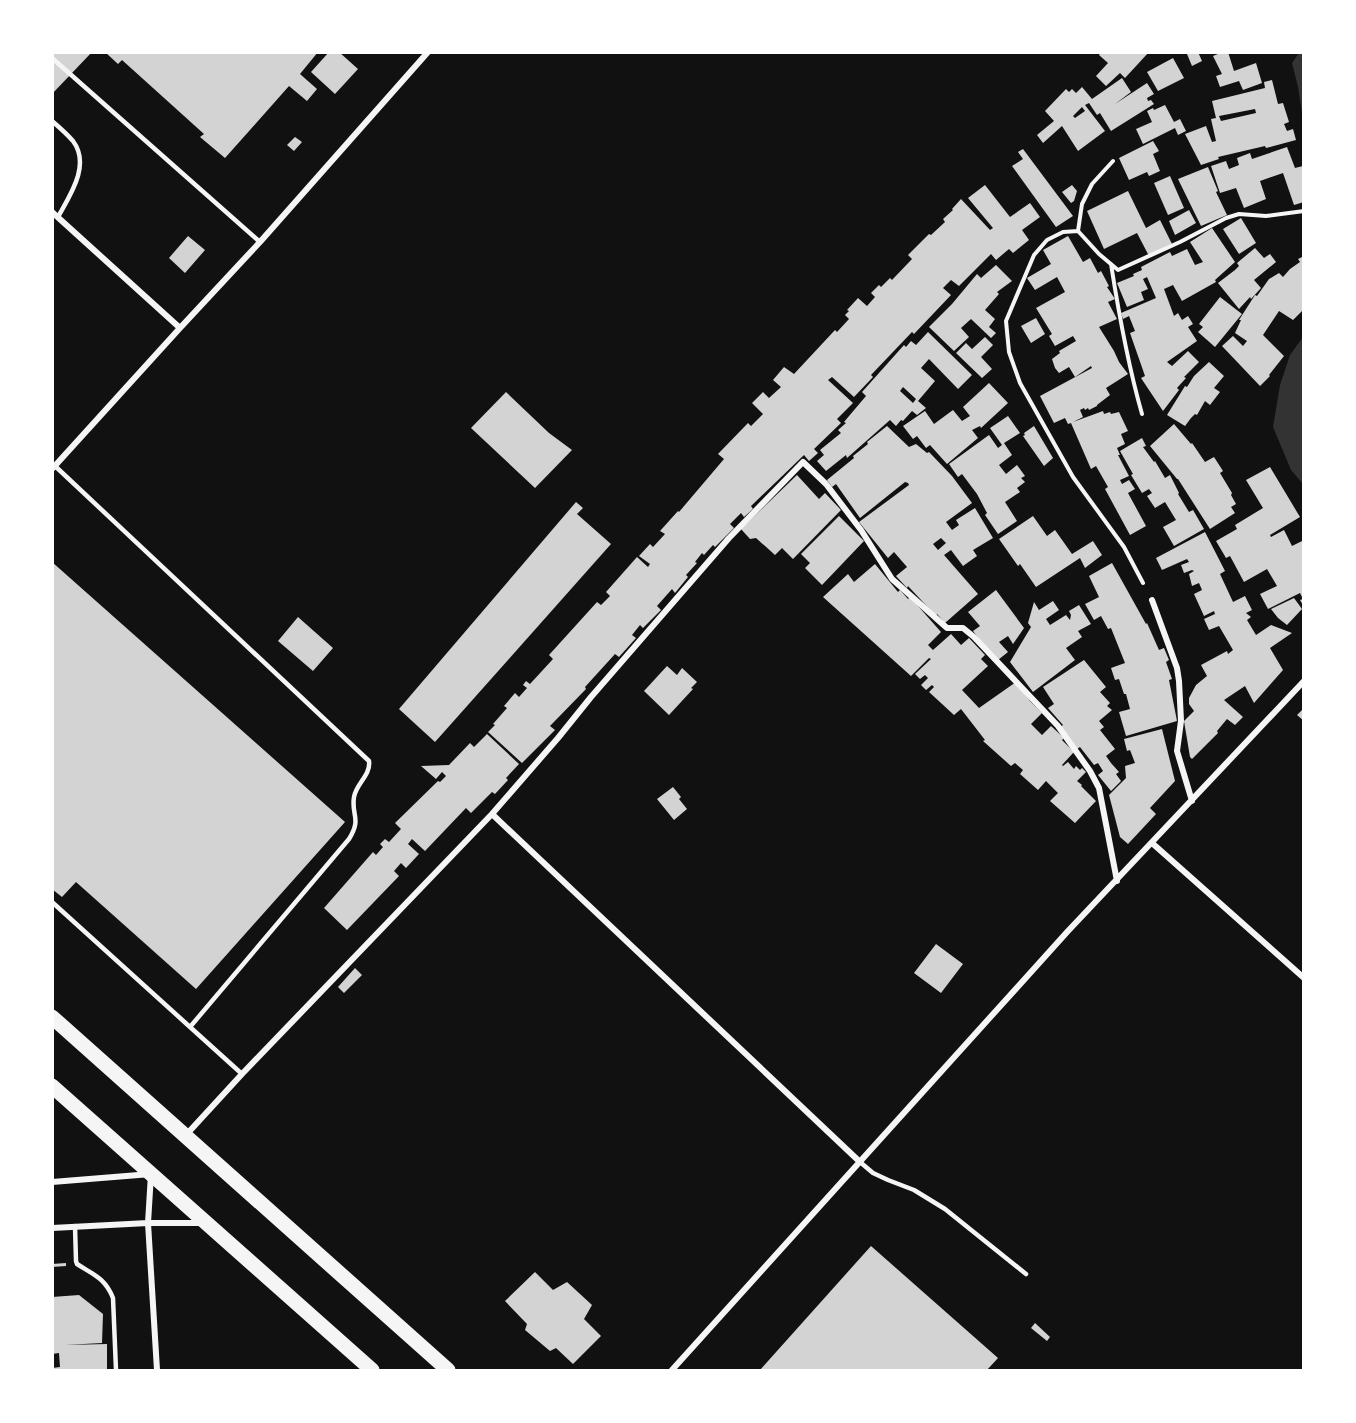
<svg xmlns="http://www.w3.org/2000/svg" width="1356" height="1423" font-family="Karla,sans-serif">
<rect width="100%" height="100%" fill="#111"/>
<!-- water -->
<path fill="#333" d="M1299,53H1303V119L1298,87L1292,63Z
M1303,337V484L1291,470L1273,427L1280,385L1290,355Z"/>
<!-- building -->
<path fill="#d3d3d3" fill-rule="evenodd" d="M52,52H92L52,94Z
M105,52H318L300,74L317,89L307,101L289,86L225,158L200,137L204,134L122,60L118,64Z
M329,52H339L358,69L335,94L311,72Z
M1101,52H1149L1125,78L1120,73L1106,86L1096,76L1108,63L1099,55Z
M1190,52H1198L1202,61L1192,66L1187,54Z
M1223,52H1228L1234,71L1256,63L1262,83L1243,90L1239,81L1220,87L1216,76L1222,74L1213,56Z
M1173,58L1184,78L1158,91L1147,72Z
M1122,78L1131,92L1115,104L1147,83L1154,94L1147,98L1148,101L1151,100L1154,104L1111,131L1100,113L1097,115L1089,103L1085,105L1105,131L1078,151L1062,126L1043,143L1037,135L1054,121L1045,111L1066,89L1069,92L1072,89L1076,93L1082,87L1092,99ZM1082,107L1085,111L1075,118L1073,116Z
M1272,80L1278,104L1283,103L1289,122L1284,124L1287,131L1293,129L1296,140L1266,148L1265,146L1235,153L1218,157L1219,159L1201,165L1185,134L1206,126L1212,142L1216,141L1211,119L1216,118L1212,101L1265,88L1264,82ZM1255,109L1256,113L1221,121L1219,116Z
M1165,105L1174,122L1180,119L1186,131L1178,135L1175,128L1143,144L1136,129L1152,122L1147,111L1153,108L1154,110Z
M295,137L302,142L294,151L287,145Z
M1153,141L1159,151L1153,154L1160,171L1149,176L1147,172L1129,180L1119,158Z
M1287,147L1295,168L1303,166L1304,168V202L1294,205L1283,173L1260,181L1266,199L1244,208L1236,188L1220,193L1211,166L1226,161L1229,169L1239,165L1237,158L1250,153L1252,159Z
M1023,149L1073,216L1056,227L1012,166L1023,159L1018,152Z
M1208,167L1218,191L1216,192L1227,215L1201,226L1178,179Z
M1170,176L1184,208L1168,215L1154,183Z
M985,185L1010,217L1030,203L1040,217L1022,230L1029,240L1013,253L1009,249L996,260L991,254L959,286L951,280L943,288L951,295L914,334L912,332L871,375L873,377L854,397L832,377L828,380L853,403L837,419L841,423L814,449L818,453L809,461L804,455L751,506L753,509L744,517L741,513L730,524L734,528L715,547L713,545L704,555L702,553L695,562L697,563L686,575L688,577L675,593L672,589L657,606L661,610L643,628L640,625L632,635L636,638L619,657L615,654L585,687L586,689L550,726L555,730L522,763L488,732L495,725L493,724L507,708L504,706L515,693L519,697L527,688L523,685L526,681L530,684L553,659L549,655L597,602L601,605L610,596L606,592L637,557L648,567L650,564L639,556L650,544L653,547L665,534L660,531L678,511L679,512L724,459L718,454L748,423L751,426L763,414L752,403L763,392L769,398L781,387L773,380L784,367L794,374L835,330L837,332L849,319L845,315L849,311L847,310L858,298L867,306L875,297L871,293L879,285L881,287L890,278L892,280L912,259L908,255L929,234L931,235L945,222L943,219L953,210L952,209L961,199L990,230L993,228L968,198Z
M1072,185L1077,191L1074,201L1071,203L1062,192Z
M1128,191L1146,228L1160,220L1172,244L1149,256L1137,233L1104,249L1087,211Z
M1189,210L1196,223L1175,235L1169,221Z
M1241,218L1256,243L1239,254L1223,229Z
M1212,228L1235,262L1215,280L1216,282L1182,301L1173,285L1164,289L1174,316L1178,313L1182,320L1188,316L1193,324L1188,327L1197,341L1167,362L1172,366L1188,351L1199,362L1184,377L1186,378L1177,388L1179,390L1163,411L1141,378L1145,376L1130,333L1135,331L1129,316L1123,319L1121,313L1156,298L1147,277L1143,279L1148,289L1141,292L1144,300L1127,307L1117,283L1134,276L1133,274L1142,270L1141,267L1170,252L1172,256L1187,249L1195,265L1203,262L1190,242Z
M188,236L205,250L185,273L169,258Z
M1068,236L1083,262L1090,258L1098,273L1101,271L1109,286L1107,287L1115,299L1108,302L1117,319L1099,327L1114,351L1119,362L1128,374L1106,388L1110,395L1097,405V406L1089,410L1088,408L1085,410L1084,408L1080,410L1083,417L1073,422L1103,411L1104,414L1110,412L1111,414L1119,412L1128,431L1121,434L1125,444L1117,448L1120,455H1118L1129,476L1120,480L1122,484L1129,480L1135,489L1128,493L1146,526L1130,535L1105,489L1108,487L1096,466L1091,469L1071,423L1068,424L1065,418L1054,423L1040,396L1092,368L1091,366L1075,377L1069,367L1059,373L1055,368L1052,359L1060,353L1059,351L1076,341L1073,336L1055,346L1049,336L1052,334L1036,308L1065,292L1057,277L1035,290L1027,278L1051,264L1043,250Z
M1255,248L1264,258L1270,254L1276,262L1254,280L1261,288L1251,299L1250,297L1239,309L1218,283L1235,270L1239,266L1237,263Z
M1304,256V309L1293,320L1279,311L1263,335L1284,356L1269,375L1270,376L1260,386L1222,346L1233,336L1243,346L1247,341L1235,333L1241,320H1239L1255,295L1257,296L1269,279L1279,273L1283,277L1290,269L1300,262L1298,259Z
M996,265L1012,281L997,292L999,294L985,310L995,319L989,327L996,333L991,338L971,319L961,328L969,337L954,351L929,327L952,304L977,274L981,278Z
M1220,297L1242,314L1215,347L1198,332L1203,327L1199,324Z
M1036,318L1045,334L1031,343L1021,326Z
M928,332L972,375L958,389L929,359L921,368L935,381L918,401L926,408L917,415L912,411L903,421L901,420L896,426L890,420L847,458L846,455L826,471L817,461L824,455L820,450L841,433L838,430L846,423L844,422L866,396L862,392L904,345L906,347L911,341L916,345ZM903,387L916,399L913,403L900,391Z
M985,337L993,345L981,357L992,369L982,378L956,353L966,343L972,349Z
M1209,362L1224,376L1214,388L1220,392L1210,405L1205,401L1197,415L1195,414L1191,418L1185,426L1167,415L1185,386L1187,387L1194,376Z
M989,383L1008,403L981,428L980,426L972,430L978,438L947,464L930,445L926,448L917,436L913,439L903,426L925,411L934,424L953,410L962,421L970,416L963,407Z
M506,392L549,433L572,450L535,488L471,428Z
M1008,416L1020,433L1004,443L1012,455L999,465L1006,474L1017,465L1025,476L1021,478L1025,482L1017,488L1020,492L1005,502L1017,521L998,534L985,515L987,513L977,494L962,474L958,477L949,464L989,435L998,448L1002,445L990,428Z
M1174,424L1191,444L1192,443L1205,462L1214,457L1223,471L1220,473L1232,493L1231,495L1236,504L1231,507L1235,513L1210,529L1178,479H1177L1150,446Z
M887,426L909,447L916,444L927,453L929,452L952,476L972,503L946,522L952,530L959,525L956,520L975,508L993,538L973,550L977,556L963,566L951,550L944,555L978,594L945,623L937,614L936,616L908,586L907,588L896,576L907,567L894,552L888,558L859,522L909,485L908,483L905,482L860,518L836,484L832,487L827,480L854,458L853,456L868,444L867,442ZM941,538L946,543L938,550L933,544Z
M1034,426L1053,458L1044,466L1023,436L1025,435L1024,433Z
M1142,438L1146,446L1143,447L1154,462L1155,461L1165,478L1170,475L1179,493L1178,494L1189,512L1193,510L1204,529L1174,546L1163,527L1176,520L1165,502L1155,508L1147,496L1152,493L1149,489L1142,493L1131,475L1133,474L1120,451Z
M1270,467L1300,517L1270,535L1271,537L1284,530L1292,546L1304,540V607L1300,600L1303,599L1300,593L1268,609L1260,594L1277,586L1267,569L1244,582L1230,556L1226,558L1216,541L1237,529L1235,525L1263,508L1246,480Z
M797,475L819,499L825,493L841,510L793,559L782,548L775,555L756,538L750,539L741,529Z
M576,502L583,508L577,514L611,544L435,742L399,709Z
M839,516L864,541L822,585L805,568L810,563L801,554Z
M1033,516L1047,536L1055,530L1072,554L1093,541L1102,555L1085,568L1080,558L1036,587L1020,564L1018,566L999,539Z
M1205,532L1225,571L1220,574L1233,602L1245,596L1252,610L1246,613L1251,617L1247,620L1256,635L1271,625L1292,633L1270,648L1283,670L1254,703L1245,686L1224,700L1243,717L1235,725L1227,719L1217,731L1218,733L1192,759L1190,757L1184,721L1194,711L1189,704V698L1196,685L1207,676L1201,665L1227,651L1228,654L1233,650L1219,626L1209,630L1204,619L1215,614L1214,611L1204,616L1194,594L1202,590L1199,583L1192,586L1189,574L1194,571L1192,570L1184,573L1181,565L1189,562L1187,559L1162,570L1156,558Z
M52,562L345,822L196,989L76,882L62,897L52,889Z
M1112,563L1146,624L1147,623L1159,650L1164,648L1169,660L1166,662L1172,679L1169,680L1177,721L1126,736L1119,712L1130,709L1126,694H1124L1119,679L1115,680L1111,668L1125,663L1111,628L1108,629L1101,616L1094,620L1085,604L1099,597L1089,576Z
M875,564L898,592L900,590L908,599L910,597L941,632L928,645L933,650L951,634L961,645L969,638L985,655L981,659L988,666L962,690L979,708L1016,682L1030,701L1042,713L1031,724L1042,735L1051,726L1064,738L1062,740L1074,752L1062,765L1063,766L1068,762L1074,769L1076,766L1080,770L1082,768L1086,772L1077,781L1082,785L1081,786L1096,801L1075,823L1050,801L1058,793L1046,781L1038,790L1020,774L1023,770L1015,763L1011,766L983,741L985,740L961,709L954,715L929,692L934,687L932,685L926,690L921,685L928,678L925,675L920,679L915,674L931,659L929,658L911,676L823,597L848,574L854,582Z
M996,590L1024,628L1013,644L1008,636L999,642L1008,652L998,660L986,648L973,631L980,626L968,612Z
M1294,598L1302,609L1287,625L1278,618L1271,609Z
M1053,601L1059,610L1046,619L1050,625L1066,615L1070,620L1071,615L1069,611L1079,605L1091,624L1078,631L1082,637L1066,648L1075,660L1033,692L1010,662L1031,627L1028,623L1034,602L1039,610Z
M298,617L333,648L313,671L278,641Z
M1084,660L1106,687L1100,692L1110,703L1107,706L1112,710L1099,721L1104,727L1100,730L1115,749L1106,756L1111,763L1119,772L1116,774L1121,781L1111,791L1098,775L1103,771L1098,763L1094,765L1080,747L1077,749L1060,727L1063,725L1048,708L1054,704L1043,687Z
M667,666L677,675L682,668L697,682L691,688L693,689L669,715L644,691Z
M1304,708V721L1297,715Z
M1162,729L1175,781L1150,808L1156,814L1128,844L1120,837L1109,795L1126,778L1125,766L1135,763L1130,750L1127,751L1124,739Z
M487,734L519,764L506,778L508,780L495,794L492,792L471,813L466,808L425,851L412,839L408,844L419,854L406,868L401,863L394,871L399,876L347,930L324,908L373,852L376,855L383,847L380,844L385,839L389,842L401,829L395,823L438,781L440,782L446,776L442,772L436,779L421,766L449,765L470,743L474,747Z
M673,787L681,797L679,799L687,809L674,820L657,799Z
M936,944L963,964L941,993L914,973Z
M355,968L362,975L344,993L338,987Z
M871,1246L998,1358L987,1370H760Z
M66,1263V1266L52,1267V1264Z
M535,1272L553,1290L567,1282L592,1305L584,1319L601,1336L573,1364L556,1348L550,1351L525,1330L527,1324L505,1301Z
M79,1295L103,1314L102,1343L65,1345L107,1344V1370H52V1368L60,1367L59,1353L52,1354V1297Z
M1035,1323L1050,1337L1047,1341L1031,1328Z"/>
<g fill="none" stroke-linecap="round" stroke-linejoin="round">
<!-- path -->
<path stroke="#f5f5f5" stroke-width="4" d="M1078,231L1082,204L1092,184L1113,161
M1111,264C1119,315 1128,365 1142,414
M1143,583L1124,547L1073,477L1020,383L1009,352L1006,321L1034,255L1047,240L1063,232L1078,231L1099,254L1118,270L1180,242L1226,218L1239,214L1266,216L1304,211"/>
<!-- service -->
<path stroke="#f5f5f5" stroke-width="4.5" d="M52,58L260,242
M52,121C59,127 67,134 73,141C91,165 70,195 58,217
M55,466L369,761C371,775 356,784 354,797C351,816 362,818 349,839L190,1027L242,1074
M52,902L190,1027
M860,1162L873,1173L888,1180L914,1190L945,1209L1026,1274
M75,1226L76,1261L77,1264C94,1275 105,1278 113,1298L116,1370"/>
<!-- minor -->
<path stroke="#f5f5f5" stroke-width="6" d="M52,212L180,328
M52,469L180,328L260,242L428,52
M1152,600L1177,668L1179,681L1181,721L1177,751L1192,801
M492,814L860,1162
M1152,843L1304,978
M186,1135L242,1074L492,814L558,738L591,697L729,538L803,462L826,484L861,530L892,579L947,628H963L974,637L1058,726L1090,771L1099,788L1117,881
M52,1182L151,1174L148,1223L157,1370
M52,1228L148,1223H202
M672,1370L1068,931L1304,681"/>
<!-- primary -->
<path stroke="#f5f5f5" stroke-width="15" d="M52,1017L448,1370
M52,1086L372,1370"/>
</g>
<!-- border -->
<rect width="1356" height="1423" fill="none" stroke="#ffffff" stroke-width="108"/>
</svg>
